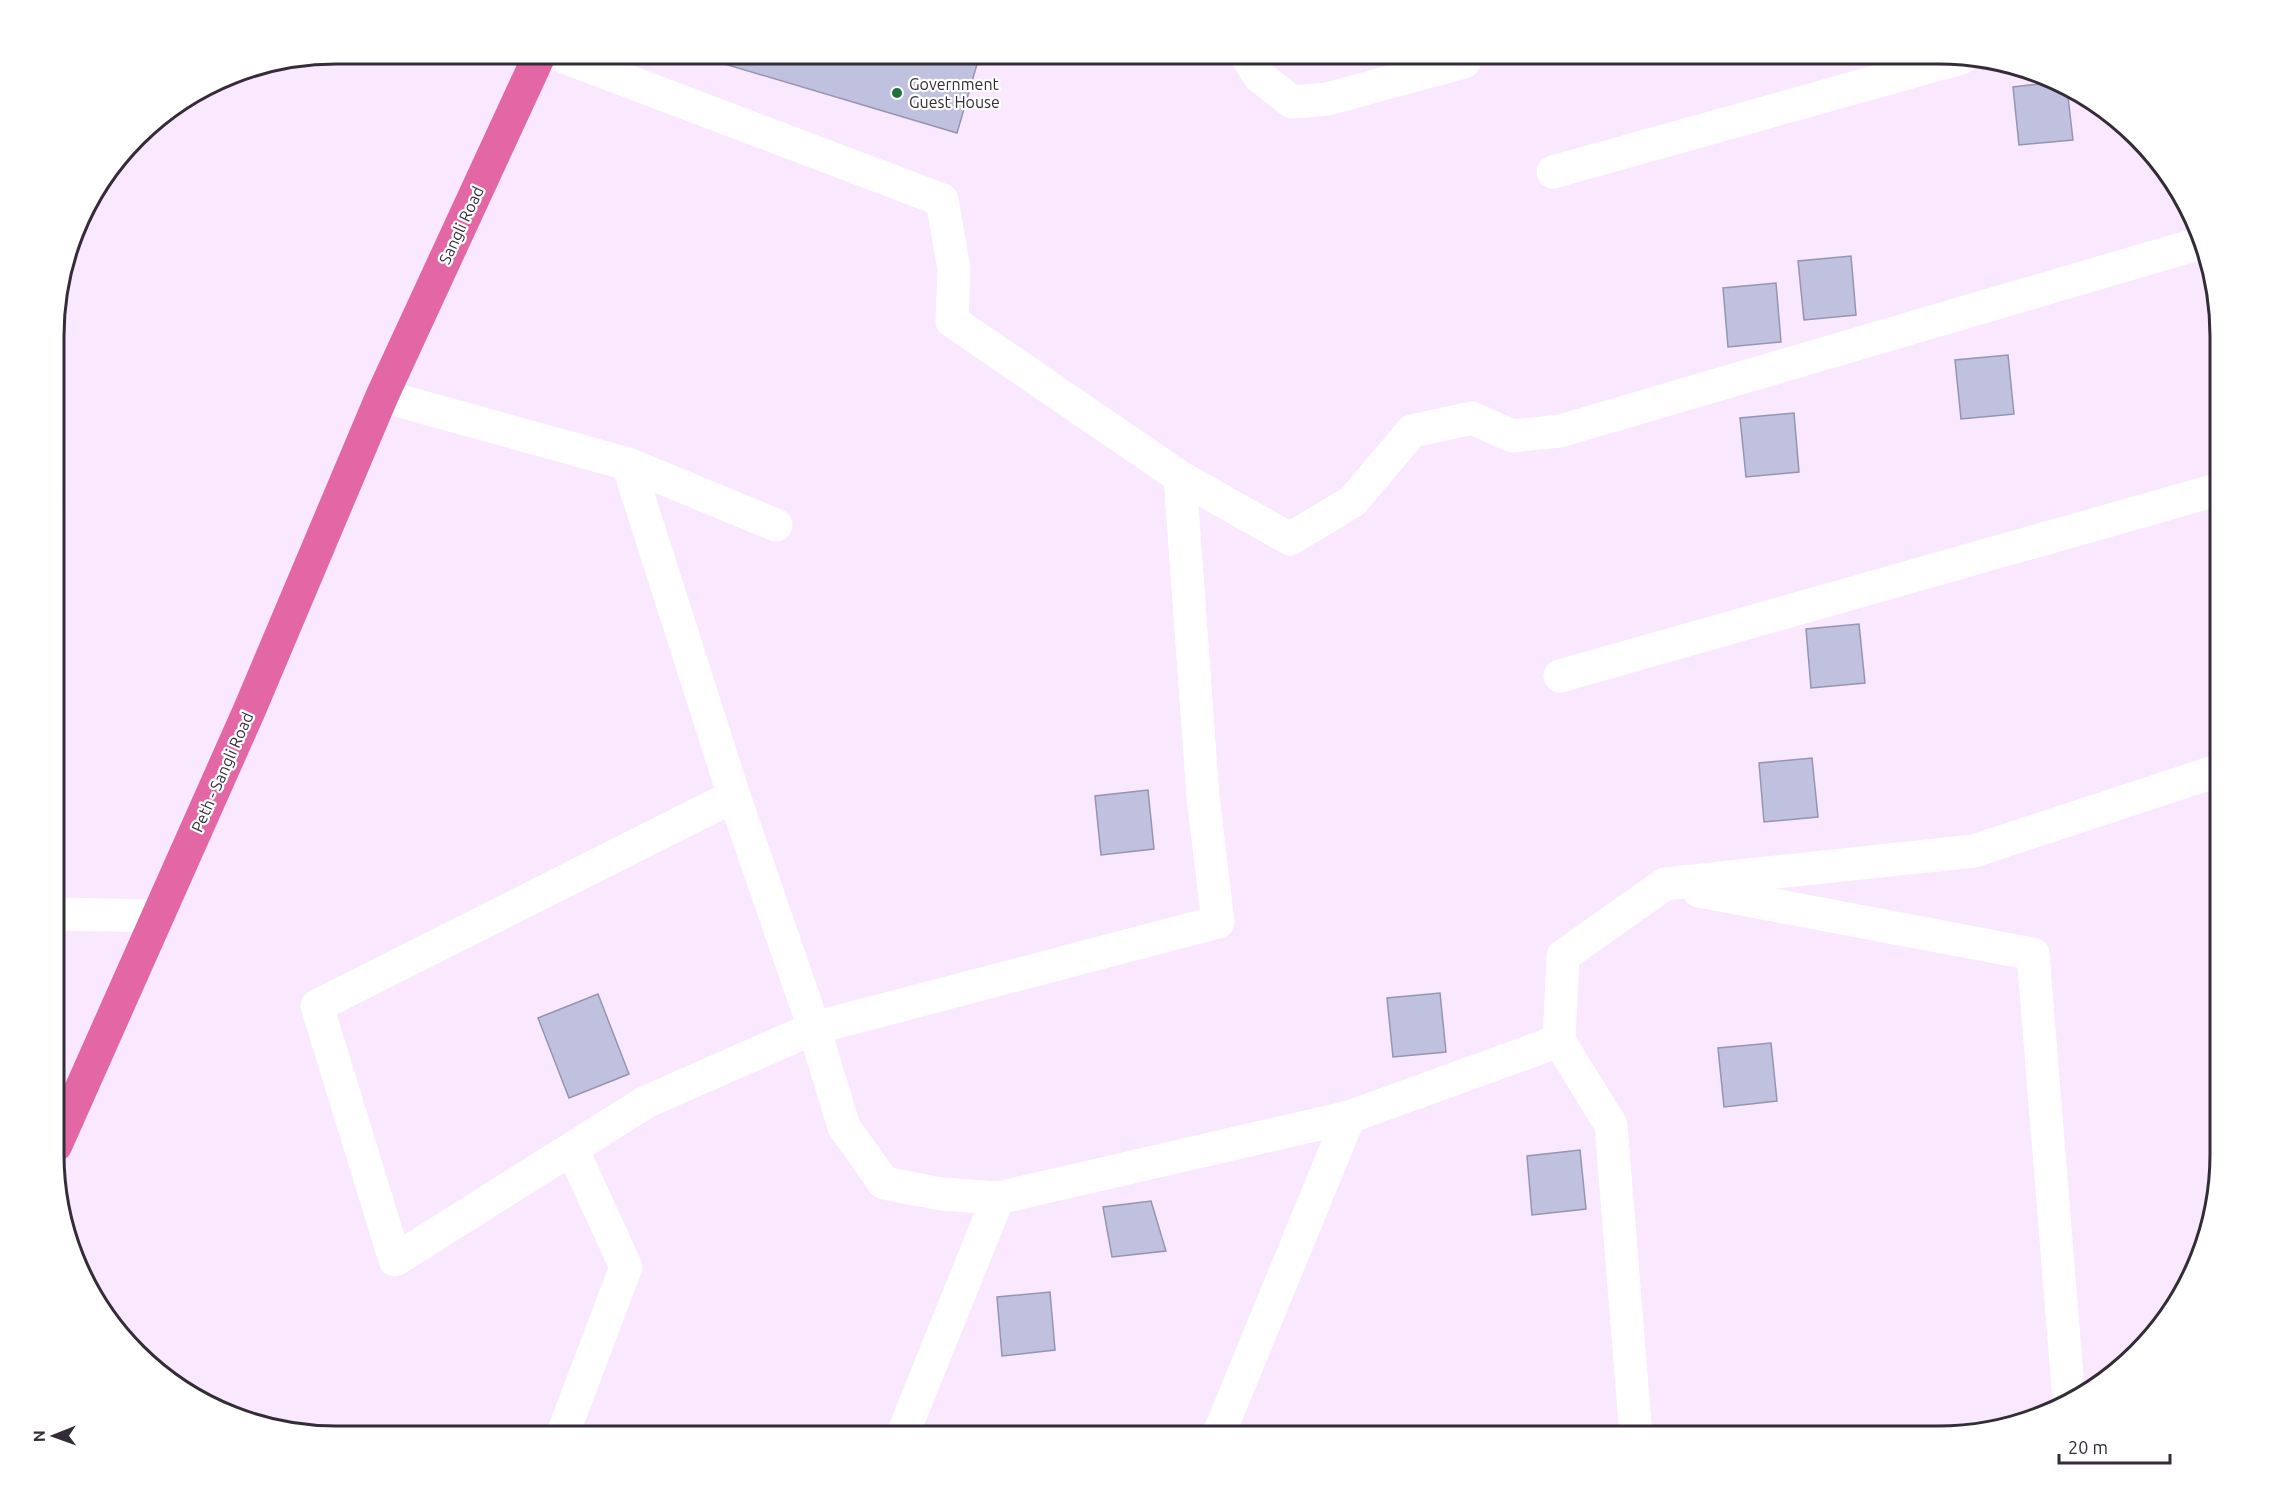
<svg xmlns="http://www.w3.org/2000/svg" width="2275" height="1490" font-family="Ubuntu,sans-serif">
<rect width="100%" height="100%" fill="#f9e8fe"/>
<!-- building -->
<path fill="#c0c0df" stroke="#9595b2" stroke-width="1.5" d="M691,54H980L957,133Z
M2056,82L2067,88L2073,140L2019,145L2013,87Z
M1851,256L1856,315L1804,320L1798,261Z
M1776,283L1781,342L1728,347L1723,288Z
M2008,355L2014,414L1961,419L1955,360Z
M1794,413L1799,472L1746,477L1740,418Z
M1859,624L1865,683L1811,688L1806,629Z
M1812,758L1818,817L1764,822L1759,763Z
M1148,790L1154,849L1101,855L1095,796Z
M1440,993L1446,1052L1393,1057L1387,998Z
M598,994L629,1074L569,1098L538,1018Z
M1771,1043L1777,1101L1724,1107L1718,1048Z
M1580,1150L1586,1209L1532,1215L1527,1156Z
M1151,1201L1166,1251L1112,1257L1103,1207Z
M1050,1292L1055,1350L1002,1356L997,1297Z"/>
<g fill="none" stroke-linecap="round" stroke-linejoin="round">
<!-- street -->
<path stroke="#fff" stroke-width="33" d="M556,54L942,200L954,269L952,321L1180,477
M1245,54L1259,76L1292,102L1327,99L1464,62
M1553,172L1961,58
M382,396L628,464L776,525
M628,464L734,796L814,1028L844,1127L884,1183L941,1194L998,1198L1349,1117L1559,1041L1563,956L1665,884L1974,851L2220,770
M1560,676L2220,489
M734,796L317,1006L395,1260L646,1102L814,1028L1218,922L1203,797L1180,477L1290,539L1353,501L1412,431L1472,418L1512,436L1560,431L2198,244
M1699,891L2033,954L2069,1401
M56,914L158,916
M1559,1041L1611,1125L1636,1436
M562,1436L626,1267L572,1149
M902,1436L998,1198
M1218,1436L1349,1117"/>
<!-- highway -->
<path stroke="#e467a5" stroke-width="33" d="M56,1145L249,711L382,396L540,54"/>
</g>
<!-- markers -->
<circle fill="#23703f" stroke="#fff" stroke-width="2" cx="897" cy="93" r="6"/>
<g text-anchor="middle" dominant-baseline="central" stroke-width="4.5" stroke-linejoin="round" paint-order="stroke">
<!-- poi labels -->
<g font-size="16" fill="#342c36" stroke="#fff" text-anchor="start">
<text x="909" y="84">Government<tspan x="909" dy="18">Guest House</tspan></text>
</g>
<!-- street labels -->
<g font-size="16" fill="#342c36" stroke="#fff">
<text transform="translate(461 225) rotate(-65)">Sangli Road</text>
<text transform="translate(222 772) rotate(-66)">Peth - Sangli Road</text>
</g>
</g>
<!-- crop -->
<path d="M0 0H2275V1490H0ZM336 64H1938A272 272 0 0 1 2210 336V1154A272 272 0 0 1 1938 1426H336A272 272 0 0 1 64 1154V336A272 272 0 0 1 336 64Z" fill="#fff" fill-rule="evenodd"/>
<path fill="none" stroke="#342c36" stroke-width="3" d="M336 64H1938A272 272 0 0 1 2210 336V1154A272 272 0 0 1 1938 1426H336A272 272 0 0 1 64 1154V336A272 272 0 0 1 336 64Z"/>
<!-- north arrow -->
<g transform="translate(54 1436) rotate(269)" stroke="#ffffff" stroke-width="4.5" paint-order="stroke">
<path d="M0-4.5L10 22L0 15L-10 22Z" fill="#342c36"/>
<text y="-9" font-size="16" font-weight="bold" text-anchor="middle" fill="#342c36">N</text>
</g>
<!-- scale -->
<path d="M2059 1454v9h111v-9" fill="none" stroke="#342c36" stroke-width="3"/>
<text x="2068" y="1454" font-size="18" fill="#342c36" stroke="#ffffff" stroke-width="4.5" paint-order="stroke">20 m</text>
</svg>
